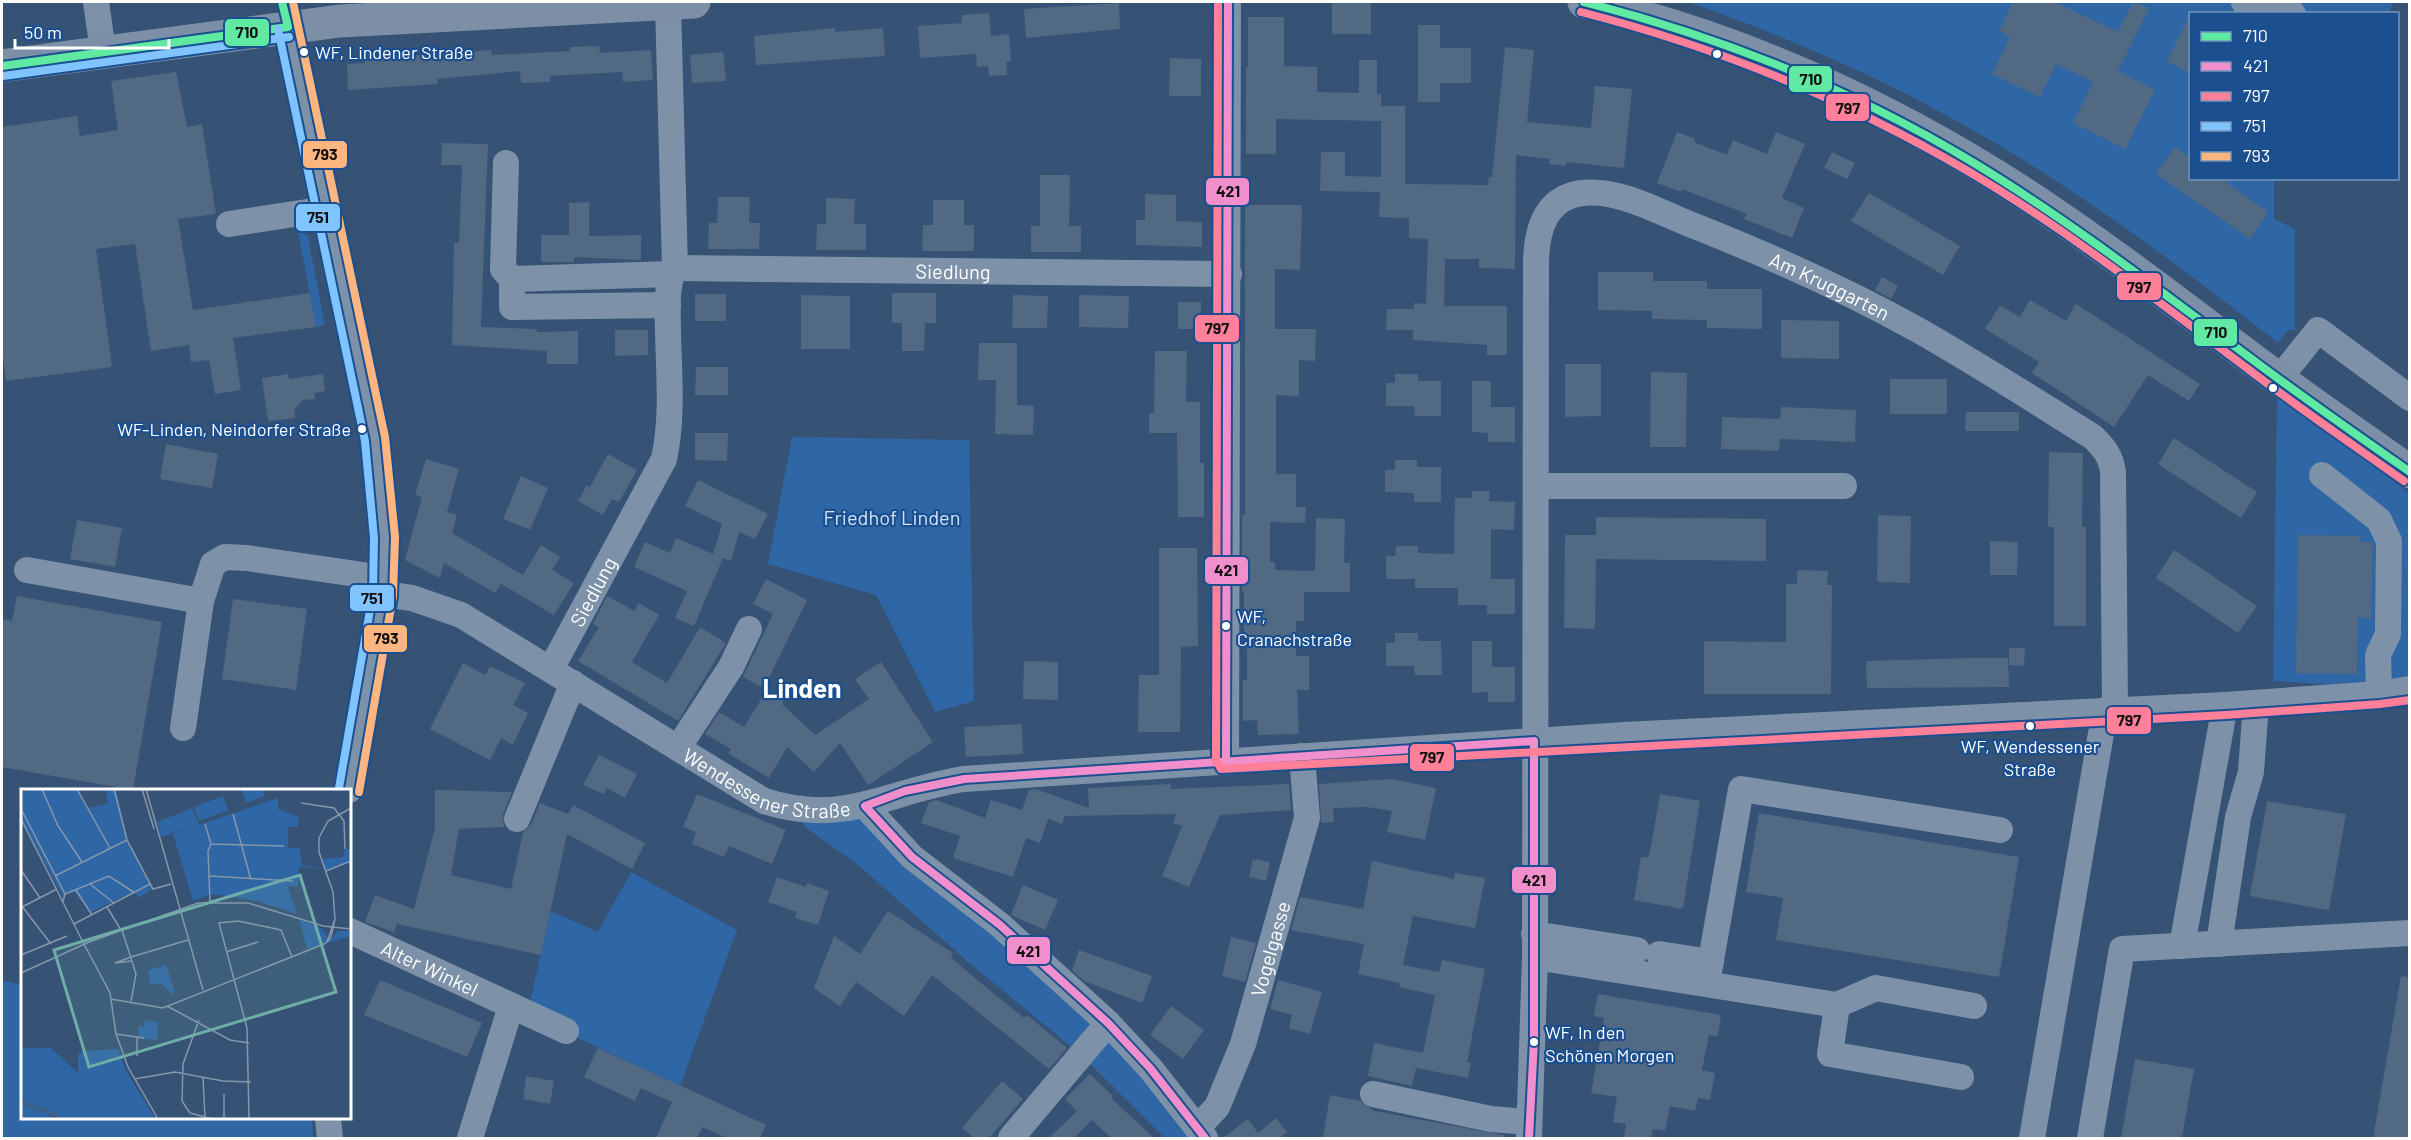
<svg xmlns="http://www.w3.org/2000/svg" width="2411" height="1140" font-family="Barlow,sans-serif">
<rect width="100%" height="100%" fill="#365274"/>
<!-- green -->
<path fill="#2f66a5" d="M1688,2H2393L2389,13L2190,14V178L2274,179V219L2295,229V330H2288L2278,343C2175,262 2068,182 1953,119C1869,72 1779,34 1688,2Z
M297,226L308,237L325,325L316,327Z
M2277,394L2409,493V690L2273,681Z
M792,437L969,440L974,701L935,712L876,595L768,564Z
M865,806L1000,925L1205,1138H1165L1081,1055L967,961L857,864L806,828L793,810Z
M631,872L737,930L680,1086L527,1014L551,911L598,932Z
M2,980L22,985V1118H312L313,1138H2Z"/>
<!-- building -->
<path fill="#526984" d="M1332,2H1371V34H1332Z
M2013,2H2054L2118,32L2133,2L2149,8L2118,71L2155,90L2125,149L2073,123L2093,82L2056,64L2040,97L1992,74L2010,37L1999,31Z
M1119,3L1120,29L1026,38L1024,9Z
M989,13L991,36L1009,34L1011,61L1006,62L1007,75L989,76L988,66L977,67L976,54L920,58L918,26L962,23V15Z
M2190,14V73L2167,61Z
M1248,17H1284V66L1317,67V92L1359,93V60H1377V94H1381V106H1405V184L1488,185L1489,177H1492L1505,47L1534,50L1527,122L1591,128L1595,86L1632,89L1624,168L1567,162L1566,166L1549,164L1550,159L1516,155L1515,269L1479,268V259H1445L1444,306H1507V355H1487V345L1413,340V330H1386L1387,309H1414V303L1426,304L1428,239L1409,238V218L1379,217L1380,192L1320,191L1321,152H1345V176L1381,177V121L1276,119V154H1246V67H1248Z
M1418,25H1440V48H1471V83H1440V102H1418Z
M835,28V32L883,28L885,56L756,65L754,36Z
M599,46L600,53L651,50L653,80L623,82L622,72L550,76V82L521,83L520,71L437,79L438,84L348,90L347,64L365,63V59L491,50L492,55L570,51V47Z
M723,52L726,81L692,83L690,55Z
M1170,58L1201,59V96H1169Z
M176,72L187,127L202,124L216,214L178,219L193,310L310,293L316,327L233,338L241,390L215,394L209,360L191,362L189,345L151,351L135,244L96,249L112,367L6,381L2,349V127L77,116L80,136L118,130L111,81Z
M1677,132L1695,139L1694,142L1727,155L1733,140L1767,154L1776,132L1805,144L1782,198L1804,208L1792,238L1744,219L1747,214L1682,189L1681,192L1657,183Z
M442,143L488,144L481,327L537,329V332L578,331V364H547V351L452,345L454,243H459L462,165H441Z
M2175,147L2190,158V178H2220L2268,212L2250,239L2156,174Z
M1832,152L1855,163L1847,179L1824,168Z
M1040,175H1070L1069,226H1081V252H1031V226H1040Z
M1869,193L1960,246L1943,275L1851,221Z
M1145,194L1176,195V221L1202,222V247L1136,245V220H1145Z
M718,197H750L749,223H760L759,249H708L709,223H717Z
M826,198L855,199L854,224H866V250H816L817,224H826Z
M933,200H964V225H974V251H922L923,225H933Z
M589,202V236L641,235V260L574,257V262H541V235H569V203Z
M1245,205H1302L1300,270L1275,269V329H1316L1315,361L1299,360V396L1276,395V474H1296V507H1306L1305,523L1270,522V562H1275V570L1315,571L1316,518L1345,519L1344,563H1350V592H1304V621H1296V656H1309V690H1297L1299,734L1258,735L1257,720L1243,721V680H1247V633H1244V591H1242V515H1245Z
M1598,272H1653V281H1707V289H1762V329L1707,328V320L1652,319V311L1598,310Z
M1882,277L1898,286L1891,299L1875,290Z
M892,293H936V323H925L924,351H902V323H892Z
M695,294H726V321H695Z
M801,295L850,296V349H801Z
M1013,295L1048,296L1047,328H1012Z
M1079,295L1129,296L1128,328L1079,327Z
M2030,300L2066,321L2076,304L2200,384L2189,401L2148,375L2114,427L2032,373L2039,362L1985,329L2000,305L2020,317Z
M1178,302H1201V329H1178Z
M1781,320L1839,321V359L1781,358Z
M615,330H648V355L615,356Z
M979,343H1017V405L1034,406L1033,435L995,434L996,380H978Z
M1155,351H1187L1186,402H1200V463H1204V517H1178L1177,433H1149V413H1154Z
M1565,364H1601V416L1565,417Z
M696,367H728V395H695Z
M1651,372L1687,373L1686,447H1650Z
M288,374L289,379L323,374L325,391L314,393L315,399L303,400L294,410L295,418L268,421L262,378Z
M1395,374H1418V381H1441V416H1415L1414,406H1386V383H1395Z
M1890,379H1947V414H1890Z
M1472,381H1491V407H1515V442H1488V433L1472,432Z
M1781,407L1856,410L1855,442L1780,439L1779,451L1721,449L1722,417L1780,419Z
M1966,412H2019V431H1965Z
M695,433H728L727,461L695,460Z
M2174,438L2257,492L2241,518L2158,464Z
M166,444L218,454L212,488L160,479Z
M2049,452L2083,453L2082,527H2086V626H2054V527H2048Z
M608,454L637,470L619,502L612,499L603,515L578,501L587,485L590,487Z
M426,459L459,469L447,512L457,515L452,533L523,575L541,545L560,557L552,570L574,583L554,615L501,584L495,593L444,563L440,578L405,560L422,497L415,495Z
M1395,460H1417V467H1441V502H1414V493L1385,492V470H1395Z
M521,476L548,488L530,530L503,519Z
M698,480L768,514L755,539L739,532L731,561L723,558L694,626L675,618L687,591L634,567L645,542L670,553L676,538L713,554L722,524L685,506Z
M1472,491H1490L1489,501L1515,502L1514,530L1491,529V579H1515V614H1487V605H1458V588H1415V579H1386V556H1395L1396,546H1418V553L1454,554L1455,498H1472Z
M1878,515L1911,516L1910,583L1877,582Z
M1596,517L1766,519V561L1596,559L1595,629L1564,628L1565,535H1596Z
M77,520L122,528L115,567L70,559Z
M2298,535L2360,536V542H2373L2371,618L2358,617L2357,674L2296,673Z
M1990,541L2018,542L2017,575H1990Z
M1159,548H1197L1198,646L1181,647L1180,732H1138L1139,675H1159Z
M2174,550L2257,606L2238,633L2156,578Z
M1797,570L1828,571L1827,585H1832L1831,694H1704V641L1786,642V584H1797Z
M766,579L807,600L764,688L743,677L773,614L753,604Z
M17,596L162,622L133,790L2,767V619L12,621Z
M607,596L634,611L639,603L659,615L632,662L667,683L700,627L726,643L678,721L578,661L599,627L593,624Z
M233,599L307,609L296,690L222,679Z
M1395,633H1418V641H1441L1442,675H1415L1414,666H1386V643H1395Z
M1472,641H1492V667H1515V702H1488V692L1472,693Z
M2009,648H2025L2024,666L2009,665Z
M1974,658H2008L2009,687L1867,688L1866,661Z
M1024,661L1058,662V700L1023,699Z
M881,662L933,742L868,785L840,743L814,772L787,747L769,778L728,753L731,749L705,734L719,712L744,727L767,690L784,700L782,704L815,735L869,699L855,679Z
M463,663L485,675L490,666L525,683L513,705L528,713L513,745L501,738L490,760L430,729Z
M1022,724L1023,754L966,757L964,727Z
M599,755L637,774L625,798L607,788L604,794L583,785Z
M1391,779L1436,788L1425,840L1387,832L1392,811L1367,807L1333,808L1334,822L1321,823L1319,784Z
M1171,784V789L1289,784L1291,810L1220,815L1189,887L1162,876L1182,826L1173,823L1176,814L1065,816L1062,824L1048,819L1040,843L1026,838L1013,877L953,858L960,836L921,823L929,802L936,800L985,818L991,800L1022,810L1029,790L1036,789L1089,808L1088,788Z
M435,790L512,792L503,814L504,827L459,829L451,875L511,889L523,832L531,825L540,803L568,814L573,805L645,843L632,869L567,834L541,955L397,924L394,932L365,922L375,895L414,909L435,828Z
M697,794L786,830L772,864L729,846L724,857L692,844L696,832L683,827Z
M1660,794L1700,801L1683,909L1634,900L1641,857H1649Z
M2267,801L2346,814L2329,910L2250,896Z
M1759,813L2019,857L1999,977L1776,940L1783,898L1746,892Z
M1253,859L1270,862L1266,881L1249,877Z
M1372,861L1454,879L1455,873L1485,878L1475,928L1413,916L1403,965L1439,972L1442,960L1485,969L1467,1062L1471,1063L1468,1078L1416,1068L1412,1086L1368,1076L1374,1043L1423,1053L1435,995L1399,987L1400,983L1358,974L1364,944L1291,930L1300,897L1363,909Z
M777,877L806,887L807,883L829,891L818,925L795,918L797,912L768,902Z
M1023,885L1058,900L1045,930L1011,915Z
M888,911L953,953L951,958L987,988L1024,1018L1027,1015L1067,1048L1049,1069L932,975L904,1016L856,982L840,1006L814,988L834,936L860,954Z
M1231,937L1256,943L1245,982L1222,976Z
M1079,950L1152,976L1142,1003L1084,981L1072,970Z
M2401,976L2409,977V1138H2373Z
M380,980L482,1023L467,1057L364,1015Z
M1278,980L1322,992L1310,1034L1289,1028L1292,1015L1270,1009Z
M1598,994L1721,1015L1718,1036L1709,1035L1702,1070L1715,1073L1710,1100L1698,1098L1695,1111L1670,1106L1665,1131L1653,1129L1651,1138L1624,1137L1626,1124L1613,1122L1617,1097L1591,1093L1604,1018L1594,1016Z
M1171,1006L1204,1030L1183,1059L1150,1035Z
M598,1048L766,1125L760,1138H727L702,1127L697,1138H656L672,1102L641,1088L635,1101L584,1077Z
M2135,1059L2194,1069L2182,1138H2121Z
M1090,1074L1113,1096L1111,1098L1154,1138H1111L1092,1120L1074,1138H1049L1077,1111L1065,1099Z
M526,1076L554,1081L550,1104L523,1099Z
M1002,1081L1023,1099L989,1138H974L962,1128Z
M1330,1095L1360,1101L1374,1111L1504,1135L1503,1138L1323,1137Z
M1276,1118L1287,1132L1279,1138H1223L1248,1119L1258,1133Z"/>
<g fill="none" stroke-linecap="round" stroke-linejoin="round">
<!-- minor -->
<g stroke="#7d92a8" stroke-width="26">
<path d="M96,2L103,51"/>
<path d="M2244,2L2293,14"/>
<path d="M288,27L375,439L385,538L383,594L349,790"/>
<path d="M506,163L503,269L512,279"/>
<path d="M229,224L327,209"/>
<path id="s1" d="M675,268L1229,274"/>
<path d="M668,305L512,307V279L672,274"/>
<path d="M2279,379L2318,330L2410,398"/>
<path d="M2322,475L2379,520L2389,541L2388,634L2378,655L2379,694"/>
<path d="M1537,486H1844"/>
<path d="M27,570L201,601"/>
<path id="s2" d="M383,594L412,598L461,615L764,801C845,827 887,791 964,779L1624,735L2225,705L2379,694L2410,689"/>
<path id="s3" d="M551,669L664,459C673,418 669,375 668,333C668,313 665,286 675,268L668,4"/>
<path d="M183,728L201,601L213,564L225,557L247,558L384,578"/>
<path d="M678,748L731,667L749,629"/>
<path d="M1226,760L1228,2"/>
<path d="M865,806L912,857L1000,925L1108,1023L1150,1068L1205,1138"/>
<path d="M517,819L573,683"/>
<path id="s4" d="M350,931L566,1031"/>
<path d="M1534,934L1637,950"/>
<path d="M2219,944L2238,817L2251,772L2256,703"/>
<path d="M2182,946L2225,705"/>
<path d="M1659,954L1711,962"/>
<path d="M1535,957L1837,1005L1876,988L1974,1006"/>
<path d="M1707,983L1741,789L2000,830"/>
<path d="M1837,1005L1830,1054L1961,1077"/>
<path d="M1373,1094L1491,1119L1529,1122"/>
<path d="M328,1118L330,1138"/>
<path id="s5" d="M1197,1128L1217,1107L1243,1044L1307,818L1302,756"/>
<path d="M470,1138L511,1006"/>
<path d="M1011,1138L1108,1023"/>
<path id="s6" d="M1529,1138L1535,957L1536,260C1537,229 1546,198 1582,193C1618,189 1655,210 1687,223C1766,254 1844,289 1918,330C1978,364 2035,401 2093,437C2104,448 2111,456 2113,472L2115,709"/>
<path d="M2032,1138L2105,710"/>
<path d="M2090,1138L2122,949L2410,933"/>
</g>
<!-- major -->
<path stroke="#7d8ea7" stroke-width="33" d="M1584,2C1739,37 1890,107 2023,193C2104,246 2180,305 2257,363C2307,400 2359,436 2410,472
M2,66L340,21L694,2"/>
<defs>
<path id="bus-1" d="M1584,2C1721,37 1852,89 1974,163C2073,223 2164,294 2257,363C2307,400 2358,436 2410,472
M2,66L288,27L282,2"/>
<path id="bus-2" d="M1226,760L1228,2
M1205,1138L1150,1068L1108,1023L1000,925L912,857L865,806L905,791L964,779L1534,741V1040L1529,1138"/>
<path id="bus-3" d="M1218,2L1216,760L1221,769L2226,715L2380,704L2410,700
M1581,12C1717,47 1845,99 1966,170C2065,228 2156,300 2248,369C2299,408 2352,444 2404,481"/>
<path id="bus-4" d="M278,29L365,441L374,538L373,593L339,788
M3,76L289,37"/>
<path id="bus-5" d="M293,2L385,437L395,537L393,596L359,792"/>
</defs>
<!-- bus-1 casing -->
<use href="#bus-1" stroke="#1b4f8f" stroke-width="12"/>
<!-- bus-2 casing -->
<use href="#bus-2" stroke="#1b4f8f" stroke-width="12"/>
<!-- bus-3 casing -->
<use href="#bus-3" stroke="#1b4f8f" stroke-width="12"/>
<!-- bus-4 casing -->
<use href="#bus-4" stroke="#1b4f8f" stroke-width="12"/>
<!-- bus-5 casing -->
<use href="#bus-5" stroke="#1b4f8f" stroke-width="12"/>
<!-- bus-1 -->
<use href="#bus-1" stroke="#60e9a3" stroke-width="8"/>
<!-- bus-2 -->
<use href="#bus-2" stroke="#f18ecc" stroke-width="8"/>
<!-- bus-3 -->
<use href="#bus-3" stroke="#ff8098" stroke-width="8"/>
<!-- bus-4 -->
<use href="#bus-4" stroke="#80c4ff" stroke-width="8"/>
<!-- bus-5 -->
<use href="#bus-5" stroke="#ffb580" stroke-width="8"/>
</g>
<!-- markers -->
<g fill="#fff" stroke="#1b4f8f" stroke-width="2">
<circle cx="304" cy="52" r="5"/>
<circle cx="1717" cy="54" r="5"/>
<circle cx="2273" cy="388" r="5"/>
<circle cx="362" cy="429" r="5"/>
<circle cx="1226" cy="626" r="5"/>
<circle cx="2030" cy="726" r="5"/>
<circle cx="1534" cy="1042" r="5"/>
</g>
<g text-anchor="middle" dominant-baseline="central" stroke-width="4.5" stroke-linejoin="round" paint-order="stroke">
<!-- bus labels -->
<g font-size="18" fill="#fff" stroke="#1b4f8f" text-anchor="start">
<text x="315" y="52">WF, Lindener Straße</text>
<text x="351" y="429" text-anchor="end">WF-Linden, Neindorfer Straße</text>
<text x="1237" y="616">WF,<tspan x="1237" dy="23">Cranachstraße</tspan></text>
<text x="2030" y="746" text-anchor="middle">WF, Wendessener<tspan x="2030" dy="23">Straße</tspan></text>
<text x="1545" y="1032">WF, In den<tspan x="1545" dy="23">Schönen Morgen</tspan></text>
</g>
<!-- street labels -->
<g font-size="20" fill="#fff" stroke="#1b4f8f">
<text stroke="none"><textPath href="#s1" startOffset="278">Siedlung</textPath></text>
<text stroke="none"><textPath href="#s6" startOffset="1234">Am Kruggarten</textPath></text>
<text stroke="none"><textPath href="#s3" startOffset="88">Siedlung</textPath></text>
<text stroke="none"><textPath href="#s2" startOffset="434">Wendessener Straße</textPath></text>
<text stroke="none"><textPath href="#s5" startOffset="196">Vogelgasse</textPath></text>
<text stroke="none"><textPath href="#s4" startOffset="88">Alter Winkel</textPath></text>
</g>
<!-- park labels -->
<g font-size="20" fill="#cfe3fa" stroke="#1b4f8f">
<text x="892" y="517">Friedhof Linden</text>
</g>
<!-- district labels -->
<g font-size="26" font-weight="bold" fill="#fff" stroke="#1b4f8f">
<text x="802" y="687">Linden</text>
</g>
</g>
<!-- overview -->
<g transform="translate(21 789)">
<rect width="330" height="330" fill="#365274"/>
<path d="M12,0H56L66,19L87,15L84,0H95L107,51L132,100L117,109L114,102L70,123L53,103L44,105V111L0,30V4ZM228,0H241L244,7L225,14L221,2ZM202,7L207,21L178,32L173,18ZM257,9V20L278,28L277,38H267V59H278L281,76L302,79L278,78L277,97H267L276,125L236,112L191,105L172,112L152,45L175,37L140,48L136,33L171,19L178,36ZM324,60H330V72L305,82L301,70L322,68ZM278,130L300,139L310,151L316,142H330V147L286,160ZM145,176L154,203L151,205L141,195H129L127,181ZM124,231L137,233L136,251L118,249L117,237L123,238ZM0,259H30L57,284V266L61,262L97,260L106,284L135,330H40L34,323L0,311ZM0,315L26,325L33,330H0Z" fill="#2f66a5"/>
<path d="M0,311L34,323L40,330L0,315Z" fill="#3b618d"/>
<path fill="none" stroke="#8697ac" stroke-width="1.5" d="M21,0L37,37L61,73M56,0L89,59M93,0L106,51L132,100L150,95M121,0L133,40M125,0L182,201M280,14L313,19L323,32L324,60M0,20L44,105L42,112M212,25L230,91M0,30L63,155M184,35L190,55L187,62L189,112M190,55L263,57M0,81L19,109M305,82L330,72M34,87L106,51M188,87L272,92M69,95L93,114M55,101L71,126M44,105L88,87L114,104M0,116L30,155M1,118L36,100M86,118L100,141M314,130L312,103L298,63V49L307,32L330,19M53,135L129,95M101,141L115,185L110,212M63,155L89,204L95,245L107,278L137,330M205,163L237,153M0,166L46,147M110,168L167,151M110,168L94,174L110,172M0,184L68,153L177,114H227L302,137L330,140M90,210L142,219L303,155L306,153L309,150L310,148L314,130L306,153M146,217L209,251L228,254M178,231L162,275L161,312L169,324L192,330M95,245L123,249M116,248V267M182,288L184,329M113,290L154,283L202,292L230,293M203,305V330M228,330L226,239L198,134L217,132L260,141L271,168"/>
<path fill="#6fada8" fill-opacity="0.15" stroke="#6fada8" stroke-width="3" d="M279,86L315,203L68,278L33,161Z"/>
<rect width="330" height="330" fill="none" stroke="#fff" stroke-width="3"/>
</g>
<g stroke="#1b4f8f" stroke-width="2">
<rect x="224" y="18" width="46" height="29" rx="6" fill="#60e9a3"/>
<rect x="1788" y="65" width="45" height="28" rx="6" fill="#60e9a3"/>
<rect x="1825" y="93" width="45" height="29" rx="6" fill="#ff8098"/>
<rect x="302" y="140" width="46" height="29" rx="6" fill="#ffb580"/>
<rect x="1205" y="177" width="45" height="29" rx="6" fill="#f18ecc"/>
<rect x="295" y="203" width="46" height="29" rx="6" fill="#80c4ff"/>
<rect x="2116" y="272" width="46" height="29" rx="6" fill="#ff8098"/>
<rect x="1194" y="314" width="46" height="29" rx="6" fill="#ff8098"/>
<rect x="2193" y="318" width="45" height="29" rx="6" fill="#60e9a3"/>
<rect x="1204" y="556" width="45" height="29" rx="6" fill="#f18ecc"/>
<rect x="349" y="584" width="46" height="28" rx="6" fill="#80c4ff"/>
<rect x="363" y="624" width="45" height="29" rx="6" fill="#ffb580"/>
<rect x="2106" y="706" width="46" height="29" rx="6" fill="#ff8098"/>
<rect x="1409" y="743" width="46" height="29" rx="6" fill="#ff8098"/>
<rect x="1511" y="866" width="46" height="28" rx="6" fill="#f18ecc"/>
<rect x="1006" y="936" width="45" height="29" rx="6" fill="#f18ecc"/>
</g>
<g font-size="16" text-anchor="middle" font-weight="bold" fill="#111">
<text x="247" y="38">710</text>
<text x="1811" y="85">710</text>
<text x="1848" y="114">797</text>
<text x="325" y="160">793</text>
<text x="1228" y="197">421</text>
<text x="318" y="223">751</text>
<text x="2139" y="293">797</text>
<text x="1217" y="334">797</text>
<text x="2216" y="338">710</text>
<text x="1226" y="576">421</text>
<text x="372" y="604">751</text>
<text x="386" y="644">793</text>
<text x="2129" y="726">797</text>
<text x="1432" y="763">797</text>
<text x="1534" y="886">421</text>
<text x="1028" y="957">421</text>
</g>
<!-- border -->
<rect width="2411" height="1140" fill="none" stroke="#ffffff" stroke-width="6"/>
<!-- legend -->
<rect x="2189" y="12" width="210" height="168" fill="#1b4f8f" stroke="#7695bc" stroke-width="1.5"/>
<rect x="2201" y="32" width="30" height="9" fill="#60e9a3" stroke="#7695bc" stroke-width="1.5"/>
<text x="2243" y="42" font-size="18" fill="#ffffff">710</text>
<rect x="2201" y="62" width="30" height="9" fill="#f18ecc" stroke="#7695bc" stroke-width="1.5"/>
<text x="2243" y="72" font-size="18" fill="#ffffff">421</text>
<rect x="2201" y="92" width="30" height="9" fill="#ff8098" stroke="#7695bc" stroke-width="1.5"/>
<text x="2243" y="102" font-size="18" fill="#ffffff">797</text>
<rect x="2201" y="122" width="30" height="9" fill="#80c4ff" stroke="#7695bc" stroke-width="1.5"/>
<text x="2243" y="132" font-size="18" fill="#ffffff">751</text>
<rect x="2201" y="152" width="30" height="9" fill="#ffb580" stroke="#7695bc" stroke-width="1.5"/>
<text x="2243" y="162" font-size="18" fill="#ffffff">793</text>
<!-- scale -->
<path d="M15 39v9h154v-9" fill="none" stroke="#ffffff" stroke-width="3"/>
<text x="24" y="39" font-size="18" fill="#ffffff" stroke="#1b4f8f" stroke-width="4.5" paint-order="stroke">50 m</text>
</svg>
